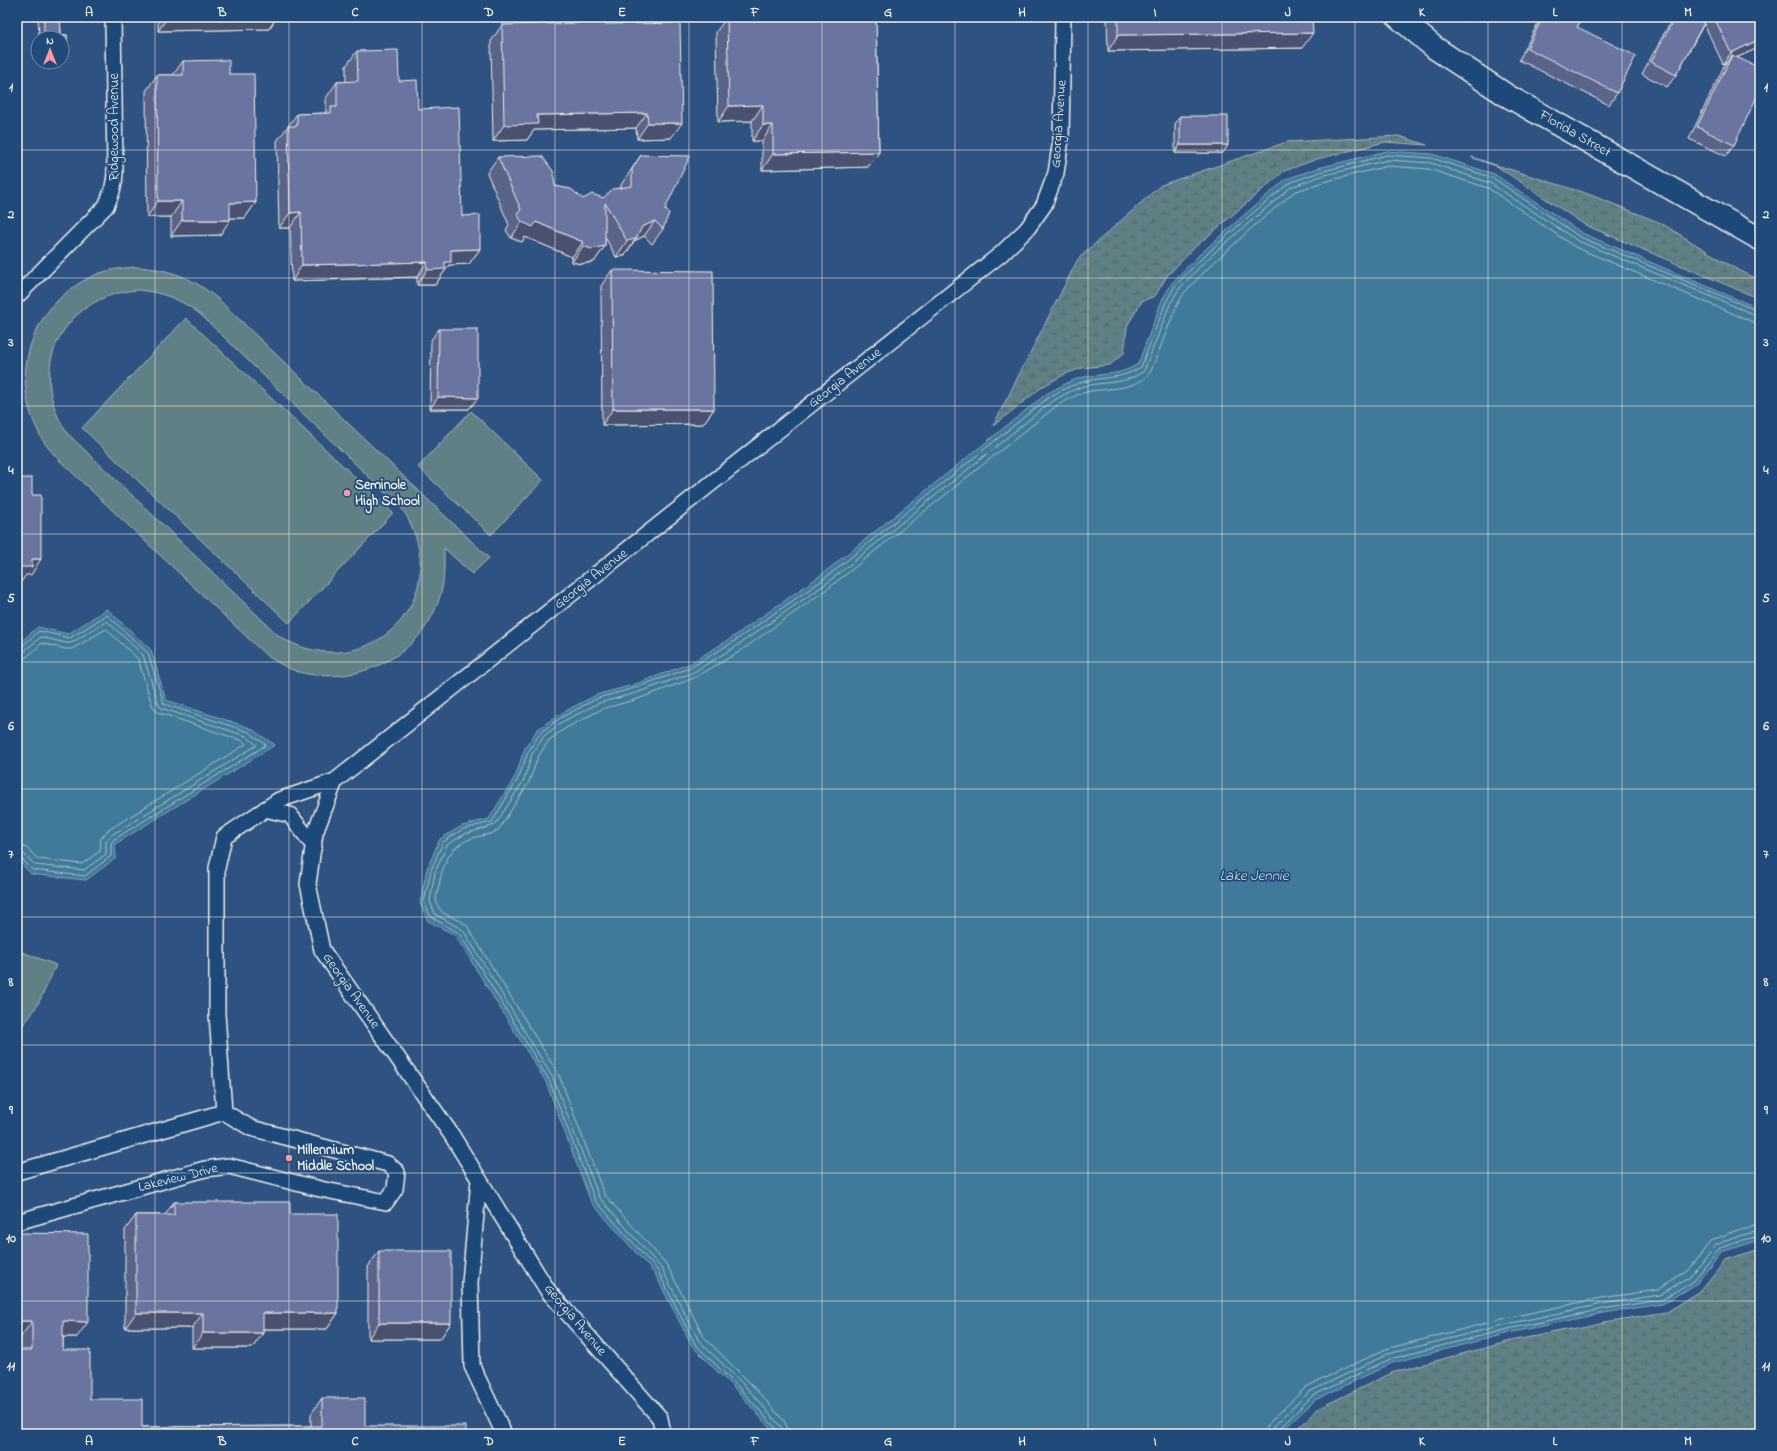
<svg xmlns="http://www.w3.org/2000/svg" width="1777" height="1451" font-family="'Indie Flower',sans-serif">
<defs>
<pattern id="wetland-marsh" width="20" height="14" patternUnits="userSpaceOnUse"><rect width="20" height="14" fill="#5e8084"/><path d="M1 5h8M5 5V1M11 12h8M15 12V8" fill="none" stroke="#556768"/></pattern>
</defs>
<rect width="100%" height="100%" fill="#2e5282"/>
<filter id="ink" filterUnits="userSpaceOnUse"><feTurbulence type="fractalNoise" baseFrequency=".025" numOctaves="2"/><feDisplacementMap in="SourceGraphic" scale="8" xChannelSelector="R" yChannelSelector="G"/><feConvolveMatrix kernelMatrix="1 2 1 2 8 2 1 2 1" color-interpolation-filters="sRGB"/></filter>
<g filter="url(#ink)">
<!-- wetland -->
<path fill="url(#wetland-marsh)" stroke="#a9b8b6" d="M1399,136L1427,145L1385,142L1317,159L1284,171L1194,248L1167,276L1155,296L1142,301L1127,326L1124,353L1110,365L1082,368L1065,374L1042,387L993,426L1078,259L1161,185L1287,142Z
M1471,157L1588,194L1661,223L1734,268L1760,280V299L1585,225L1498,167Z
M1760,1249V1434H1291L1319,1408L1394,1372L1511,1341L1605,1322L1666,1312L1701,1290L1725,1260Z"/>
<!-- pitch -->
<path fill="#5e8084" stroke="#a9b8b6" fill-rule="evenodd" d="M136,267C170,269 191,277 217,298L489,558L472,574L444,548C444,564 445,580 440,596C423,656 358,687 299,672C288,669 277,662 267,656L60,461C52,452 43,443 38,431C7,369 35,298 100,273C112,269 124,268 136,267ZM137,290C162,292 181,299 201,315L403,510C459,598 369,689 280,637L67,433C25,370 62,296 137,290Z
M186,318L393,513L289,623L82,428Z
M471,411L543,480L491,535L418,467Z
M17,950L56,965C44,992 37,1011 17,1032Z"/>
<!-- water -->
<path fill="#40799a" stroke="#88a9b9" d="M1387,151L1432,154L1494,174L1582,233L1760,309V1240L1721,1252L1697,1283L1662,1304L1603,1313L1509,1333L1392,1363L1315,1400L1279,1434H775L740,1394L692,1346L655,1274L591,1202L546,1082L455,935L428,921L420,903L427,869L440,839L462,826L489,819L516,775L524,750L537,730L558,715L596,695L633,685L689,664L730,639L821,575L1046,394C1058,388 1070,380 1084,377C1104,373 1120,376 1138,364L1162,300L1172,283L1199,255L1244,215L1286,179L1318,168Z
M107,609L151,650L166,700L250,728L275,745L115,844L116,858L86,880L31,874L17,859V645L38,627L68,634Z"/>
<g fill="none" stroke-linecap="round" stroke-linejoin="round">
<!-- shore -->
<path stroke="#acc1c9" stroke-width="1" d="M17,648L21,647L39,631L70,638L107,615L148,653L164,704L249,732L266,745L113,840L111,844V856L85,876L33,870L21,858L17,857
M17,653L23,652L41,637L66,643H71L107,621L143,655L158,703L161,708L246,736L257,745L110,836L106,842V854L84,870L35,865L24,854L17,852
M17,659L27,657L42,643L65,649H72L106,629L138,659L152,705L157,712L243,741L246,744L107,831L101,839L100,851L82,864L38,859L27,848L17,845
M778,1434L777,1430L743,1392L695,1344L658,1271L595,1200L549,1080L459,933L431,917L424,902L431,870L443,842L463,829L492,822L519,777L528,752L541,732L560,718L598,698L634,688L690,668L733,642L824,579L1049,397C1060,391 1071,385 1083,382C1105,376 1121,380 1141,367L1166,302L1175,286L1202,258L1247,218L1289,183L1320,172L1387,155L1432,158L1493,178L1580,237L1760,312
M783,1434L781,1427L747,1388L699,1341L662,1269L599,1197L553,1078L463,930L435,914L430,901L435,872L447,845L465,834L495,825L524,780L532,754L544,736L562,722L599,703L636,693L692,673L735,647L827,583L1051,402C1062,396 1073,389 1085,386C1108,381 1123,385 1144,371L1170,304L1179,289L1205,261L1250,222L1291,187L1321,176L1388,160L1431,163L1490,183L1578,241L1760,317
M789,1434L785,1422L751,1384L704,1337L667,1265L604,1194L559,1075L467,926C460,918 444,917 439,908C434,901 437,893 439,885C444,860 451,844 476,837C484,835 493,835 499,829L529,782L538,757L549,740L566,728L602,709L638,699L694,678L739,652L830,587L1055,407C1065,401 1075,395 1086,392C1107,387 1140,392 1152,369L1176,307L1184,293L1210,266L1254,226L1294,192L1323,182L1388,166L1429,169L1488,188L1575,247L1753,322L1760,323
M1265,1434L1266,1427L1270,1422L1306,1387L1386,1349L1506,1318L1601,1298L1657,1290L1687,1271L1712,1240L1740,1229L1760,1225
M1271,1434L1274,1426L1309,1392L1388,1354L1507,1324L1602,1304L1659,1295L1691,1276L1716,1245L1742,1235L1760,1231
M1276,1434L1278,1430L1312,1396L1390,1359L1508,1329L1603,1309L1661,1300L1694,1280L1719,1249L1743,1240L1760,1236"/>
<defs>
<path id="street" d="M17,296L106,206C111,195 115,185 115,172L113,17
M265,809L290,815L314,846
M224,1112L217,1014V868L224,837L279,800L335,781
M17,1172L224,1112L251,1128L388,1164L397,1172L395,1189L386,1202L320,1189L229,1166L205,1169L17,1222
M479,1179L470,1283L472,1366L504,1434
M663,1434L660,1418L548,1291L451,1134L322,950L308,884L315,833L335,781L1001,254L1027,229L1044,205L1056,173L1061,139L1063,17"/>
<path id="secondary" d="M1398,17L1435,48L1506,95L1760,239"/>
</defs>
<!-- street casing -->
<use href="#street" stroke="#f4f1e8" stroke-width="18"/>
<!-- secondary casing -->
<use href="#secondary" stroke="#f4f1e8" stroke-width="25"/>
<!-- street -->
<use href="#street" stroke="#1f4a7a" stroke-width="15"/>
<!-- secondary -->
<use href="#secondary" stroke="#1f4a7a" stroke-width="22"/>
</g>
<!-- wall -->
<path fill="#5a648a" stroke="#f4f1e8" d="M38,17H60L61,35H67V54L62,61V38H39Z
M158,17H277L269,29L158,31Z
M573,17H604V24L671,138L637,139L636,128L534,130L527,140L493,141L491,41L502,25L568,24Z
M727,17H876L879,152L868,167L762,170V141H752V121L718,122L716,32Z
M1107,17H1312L1302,48L1108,51Z
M1454,17H1491L1489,20L1454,21Z
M1541,17H1583L1577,27L1617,93L1609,105L1519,60Z
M1674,17H1693L1703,22L1700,17H1757L1758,48L1738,57L1734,145L1726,156L1689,139L1724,66L1727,62L1723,64L1704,24L1676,75L1667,87L1642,74L1671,21Z
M357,51L399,81L418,109L462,216L480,249L469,264L449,265L435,285H417V277L292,281L290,228H279L277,141L297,114L326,113V98L337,82H346V66Z
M183,61L229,74L256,202L245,218H230L220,235L171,236V217H147L146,91L157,75H173Z
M1180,116L1223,153H1175V124Z
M641,155L665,209L663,229L652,244L644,236L634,241L625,255L616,257L605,237V246L594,262L581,264L572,262V257L525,237L522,242L511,238L506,230L509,225L487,173L498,157L555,186L583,199L603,198L621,188V185Z
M612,270L714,409L703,424L602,425L601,286Z
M439,329L478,398L469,409H430L431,340Z
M174,1202L290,1214L338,1313L327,1329H263V1333L252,1348H192V1328H125V1230L136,1215H165Z
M17,1233L77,1337H63V1350L90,1399L142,1427L311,1426V1414L322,1398L365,1426L17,1434L21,1350V1337Z
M379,1251L451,1323L440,1339H368V1267Z"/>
<!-- shaded-wall -->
<path fill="#4a5170" stroke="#f4f1e8" d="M168,17H277L269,29L158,31Z
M1457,17H1491L1489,20L1454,21Z
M1313,33L1302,48L1108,51L1118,35Z
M1760,39V45L1758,48L1729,61L1732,55L1727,62L1723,64L1731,53Z
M62,54H67L62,61Z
M763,105L752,121L718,122L729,106Z
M647,113L636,128L534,130L527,140L493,141L504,125L537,115Z
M648,123H682L671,138L637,139Z
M763,125H773L762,141H752Z
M1180,145H1228L1223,153H1175Z
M879,152L868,167L762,170L773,154Z
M158,201H182L171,217H147Z
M256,202L245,218H220L230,203Z
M301,212L290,228H279L290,213Z
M182,220H230L220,235L171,236Z
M655,221L644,236L634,241L625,255L616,257L627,241L642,227Z
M522,222H536L583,242L572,257L525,237L522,242L511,238Z
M583,246H605L594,262L581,264L572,262Z
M480,249L469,264L449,265L435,285H417L427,270L451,250Z
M427,262L417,277L292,281L302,265Z
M438,397L478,398L469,409H430Z
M613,409H714L703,424L602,425Z
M32,559H41L31,575H26L21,582H17V567Z
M136,1313H203L192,1328H125Z
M263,1313H338L327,1329H252Z
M17,1321H32L21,1337H17Z
M63,1321L88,1322L77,1337H52Z
M379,1323H451L440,1339H368Z
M203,1333H263L252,1348H192Z"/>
<!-- building -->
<path fill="#6974a0" stroke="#f4f1e8" d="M44,17H60L61,35H67V54H62V38H44Z
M578,17H604V24L680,23L682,123H648L647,113L537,115L538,124L504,125L502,25L578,23Z
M727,17H876L879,152L773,154V125H763V105L729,106Z
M1118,17H1312L1313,33L1118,35Z
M1543,17H1583L1577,27L1636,56L1617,93L1527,48Z
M1675,17H1693L1704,23L1676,75L1651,62Z
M1714,17H1757L1760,23V39L1731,53Z
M398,50L399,81L417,80L418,109L459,107L462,216L480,215V249L451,250V262H445V269L427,270V262L302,265L301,212L290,213L288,126H297V114L331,113V107H337V82L358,81L357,51Z
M1732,55L1760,68V90L1734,145L1697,127Z
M229,60V74H254L256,202L230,203V220H182V201H158L157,75H183V61Z
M1180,116H1228V145H1180Z
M641,155L690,156L665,209L669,213L663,229L655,221L642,227L636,239L627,241L605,203V246L591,249L583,246V242L536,222L533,227L522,222L517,214L521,210L498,157L542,156L553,171L555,186L571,189L583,199L592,194L603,198L613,189L632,186V169Z
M612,270L713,271L714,409H613Z
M439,329H478V398L438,397Z
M17,478H32V495H41V559H32V567H17Z
M174,1202H290V1214H338V1313H263V1333H203V1313H136V1215H174Z
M17,1233L88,1234V1322L63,1321V1350H90V1399H142V1427L322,1426V1398H365V1426H466V1434H17V1350H32V1321H17Z
M379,1251H451V1323H379Z"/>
</g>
<!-- grid -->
<path fill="none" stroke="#f4f1e8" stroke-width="1" stroke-opacity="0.55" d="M155,17V1434M289,17V1434M422,17V1434M555,17V1434M689,17V1434M822,17V1434M955,17V1434M1088,17V1434M1222,17V1434M1355,17V1434M1488,17V1434M1622,17V1434M17,150H1760M17,278H1760M17,406H1760M17,534H1760M17,662H1760M17,789H1760M17,917H1760M17,1045H1760M17,1173H1760M17,1301H1760"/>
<!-- markers -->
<g fill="#ff9aa2" stroke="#1f4a7a" stroke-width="1.5">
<circle cx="347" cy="493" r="4"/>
<circle cx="289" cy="1158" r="4"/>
</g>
<g text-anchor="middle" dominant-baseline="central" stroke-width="3.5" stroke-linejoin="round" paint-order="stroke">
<!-- street labels -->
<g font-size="14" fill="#f4f1e8" stroke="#1f4a7a">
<text transform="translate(1059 124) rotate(-86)">Georgia Avenue</text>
<text transform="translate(114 127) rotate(-90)">Ridgewood Avenue</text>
<text transform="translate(1575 134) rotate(30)">Florida Street</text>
<text transform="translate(845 378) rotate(-38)">Georgia Avenue</text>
<text transform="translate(591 579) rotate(-38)">Georgia Avenue</text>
<text transform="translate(351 991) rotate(55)">Georgia Avenue</text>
<text transform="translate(178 1178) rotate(-14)">Lakeview Drive</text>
<text transform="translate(575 1320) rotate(50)">Georgia Avenue</text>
</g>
<!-- poi labels -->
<g font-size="14" font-weight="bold" fill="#f4f1e8" stroke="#1f4a7a" text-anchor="start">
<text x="355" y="485">Seminole<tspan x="355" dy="16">High School</tspan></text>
<text x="297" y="1150">Millennium<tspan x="297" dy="16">Middle School</tspan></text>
</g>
<!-- water labels -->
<g font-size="15" font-style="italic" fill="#d9dfdc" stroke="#1f4a7a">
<text x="1254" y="876">Lake Jennie</text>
</g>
</g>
<!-- margin -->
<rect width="1777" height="1451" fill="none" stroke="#1f4a7a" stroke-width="44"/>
<!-- north arrow -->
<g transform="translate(50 50)"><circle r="19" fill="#1f4a7a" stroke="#748da6"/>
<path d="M0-3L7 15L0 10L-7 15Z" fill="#ff9aa2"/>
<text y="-6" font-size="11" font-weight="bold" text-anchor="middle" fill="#f4f1e8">N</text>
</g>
<rect x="22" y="22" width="1733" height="1407" fill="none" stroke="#f4f1e8" stroke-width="1.5"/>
<g font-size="13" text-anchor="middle" font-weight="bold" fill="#f4f1e8">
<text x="89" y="16">A</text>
<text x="222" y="16">B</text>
<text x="355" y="16">C</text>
<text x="489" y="16">D</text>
<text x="622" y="16">E</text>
<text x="755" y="16">F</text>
<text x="888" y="16">G</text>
<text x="1022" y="16">H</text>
<text x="1155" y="16">I</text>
<text x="1288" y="16">J</text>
<text x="1422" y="16">K</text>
<text x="1555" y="16">L</text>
<text x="1688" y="16">M</text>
<text x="11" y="91">1</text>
<text x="1766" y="91">1</text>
<text x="11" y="218">2</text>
<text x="1766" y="218">2</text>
<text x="11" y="346">3</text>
<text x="1766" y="346">3</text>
<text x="11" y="474">4</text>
<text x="1766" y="474">4</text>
<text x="11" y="602">5</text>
<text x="1766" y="602">5</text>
<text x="11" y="730">6</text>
<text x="1766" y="730">6</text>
<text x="11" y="858">7</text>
<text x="1766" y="858">7</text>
<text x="11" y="986">8</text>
<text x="1766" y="986">8</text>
<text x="11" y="1114">9</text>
<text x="1766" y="1114">9</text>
<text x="11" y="1242">10</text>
<text x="1766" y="1242">10</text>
<text x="11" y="1370">11</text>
<text x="1766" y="1370">11</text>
<text x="89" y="1445">A</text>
<text x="222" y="1445">B</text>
<text x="355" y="1445">C</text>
<text x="489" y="1445">D</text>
<text x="622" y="1445">E</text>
<text x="755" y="1445">F</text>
<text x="888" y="1445">G</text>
<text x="1022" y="1445">H</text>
<text x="1155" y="1445">I</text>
<text x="1288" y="1445">J</text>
<text x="1422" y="1445">K</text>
<text x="1555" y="1445">L</text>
<text x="1688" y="1445">M</text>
</g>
</svg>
